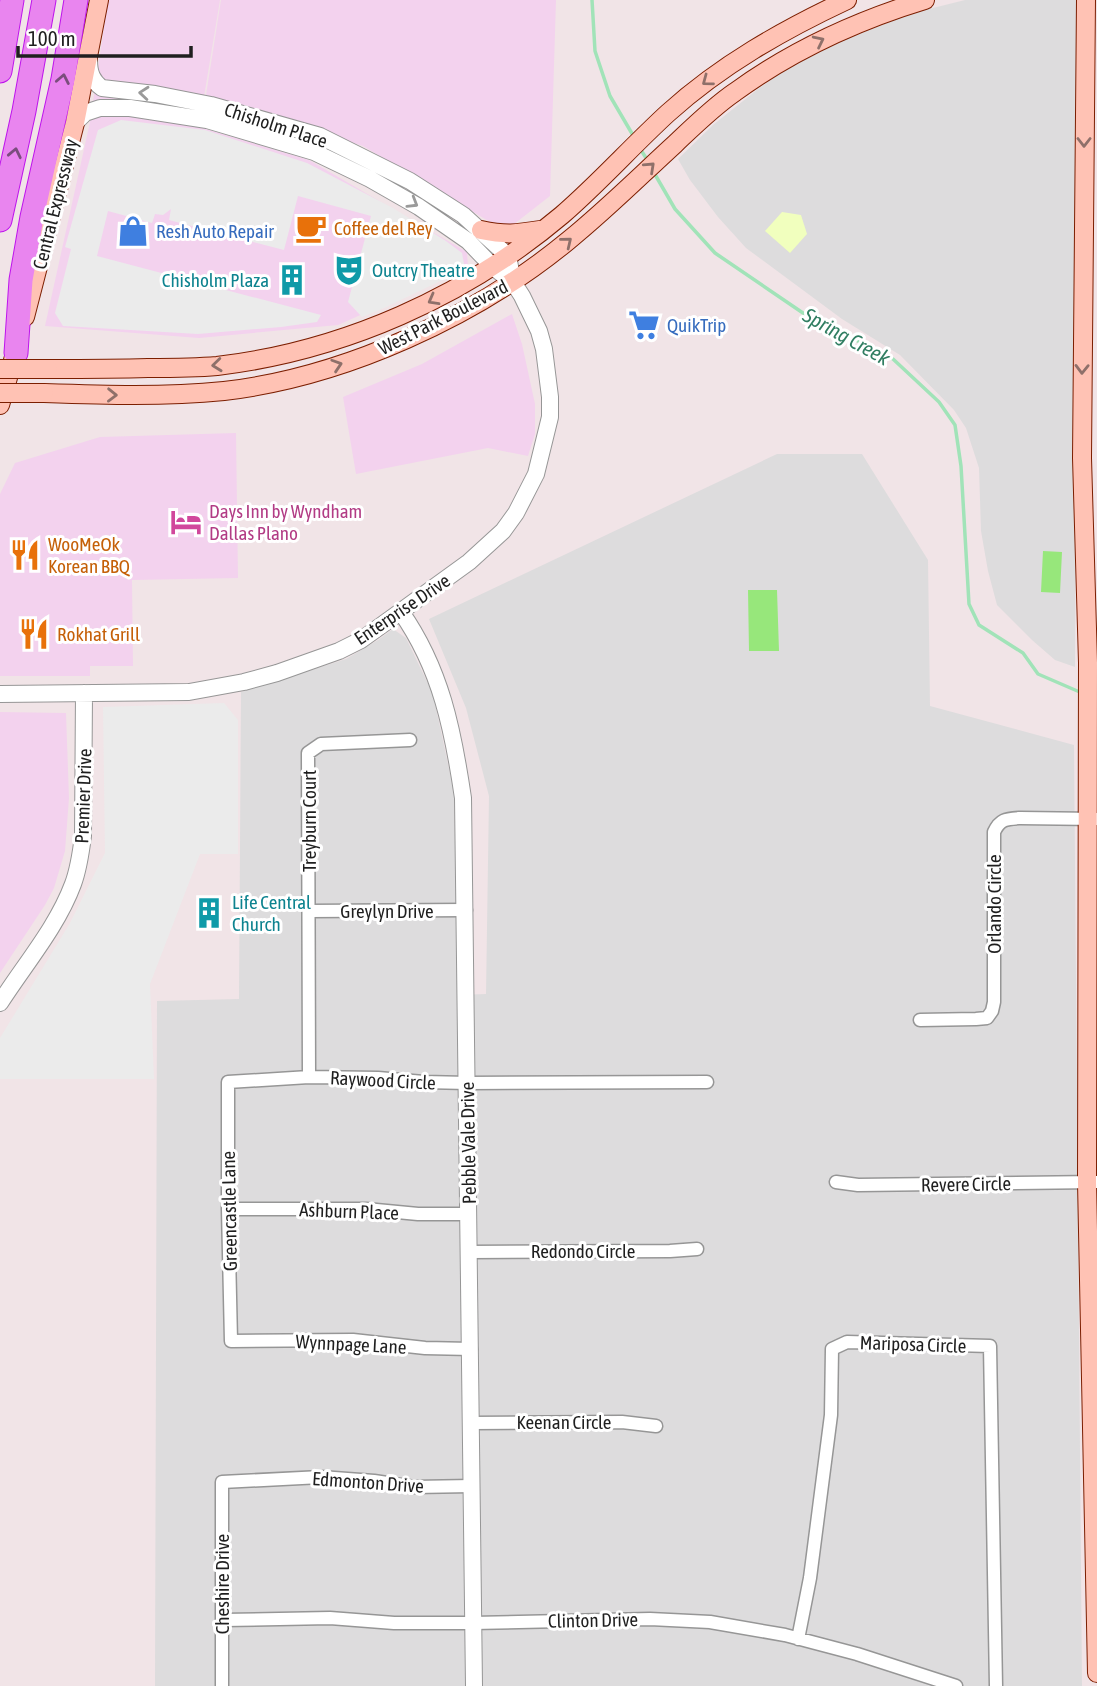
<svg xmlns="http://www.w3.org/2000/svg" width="1097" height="1686" font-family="'Asap Condensed',sans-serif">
<rect width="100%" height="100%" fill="#f1e4e7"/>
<!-- residential -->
<path fill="#dddcdd" d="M965,0H1078L1075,667L1055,660L1032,640L997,605L988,571L981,531L979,468L966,428L954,410L900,355L842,319L746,248L718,217L690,180L678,159L713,125L758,89L789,67L839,42L913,13Z
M777,454H862L928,560L930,706L1074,745L1082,1686H155L157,1001L239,999L241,692L346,659L378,640L393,629L406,638L433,694L454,792L458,995L486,994L489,796L466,708L429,619Z"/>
<!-- commercial -->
<path fill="#f3d2ee" d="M108,0H220L199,127L309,160L467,252L468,267L338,325L199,338L45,326L90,122Z
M221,0H556L550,196L505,231L363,146L206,95Z
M512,314L522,344L535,404V434L528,456L488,448L356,474L343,397L422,364Z
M236,433L238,578L132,580L133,666H90V676H0V494L15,463L100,437Z
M0,712L66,713L69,798L65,851L54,888L45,905L0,973Z"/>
<!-- park -->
<path fill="#f1ffbe" d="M782,212L801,215L807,234L790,253L765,231Z"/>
<!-- pitch -->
<path fill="#97e77b" d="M1043,551L1062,552L1060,593L1041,592Z
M748,590H777L779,651H749Z"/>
<!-- parking -->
<path fill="#ebebeb" d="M121,120L205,130L307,163L393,208L446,241L462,253L464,264L453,275L384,308L362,317L348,302L371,216L298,196L284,250L169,220L171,209L163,215L155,214L152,223L108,211L97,256L321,315L317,322L281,327L198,334L63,326L55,313L71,249L65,247L98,130Z
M224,703L238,720V854H200L150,984L154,1079H0V1038L70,923L105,853L103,707Z"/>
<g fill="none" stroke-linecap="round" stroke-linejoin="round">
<!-- stream -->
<path stroke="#a1e3b8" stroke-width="3.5" d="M592,0L595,51L610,96L634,137
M639,147L648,161
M653,171L675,209L715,253L803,313L893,359L939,402L955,425L961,466L969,604L979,625L1023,653L1038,674L1082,693"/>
<defs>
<path id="minor" d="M309,911L466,910
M920,1020L976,1019L987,1018L992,1011L994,1002V832C1000,819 1006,819 1020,818L1097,819
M309,1077L308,753L321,744L410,740
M836,1182L858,1185L1097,1182
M228,1209H366L418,1214H469
M470,1252L670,1251L697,1249
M471,1349L425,1348L353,1340L231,1341L228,1209V1082L309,1077L378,1078L424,1082L468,1083L707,1082
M472,1423L622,1422L656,1426
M223,1620L330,1618L394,1623H473L650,1619L710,1622L785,1635L857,1654L956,1686
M798,1639L810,1578L831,1415L832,1349L847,1342L990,1346L996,1686
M222,1686V1482L321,1477L374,1481L414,1487L472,1486"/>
<path id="tertiary" d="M89,60C89,72 92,81 102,88L155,94L211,105L320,136L410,181L463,215L508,256L513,282
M401,612C441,669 453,730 463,798L474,1686
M0,694L189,692L244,682L277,673L339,651L361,640L382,625L469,562L503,531L516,513L536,474L550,417V397L544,349L539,331L522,296L513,282L493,267L468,241L419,207L370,179L314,152L207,120L130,108H100L85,113L75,123
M0,1003C25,964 57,927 73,884C79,868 81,852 83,836L84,693"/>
<path id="secondary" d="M1086,0L1082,458L1088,663L1087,1182L1097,1673
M481,230C505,235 516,234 540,230
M25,317L75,123L99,0
M48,369C81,369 115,369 148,368C171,368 194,368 217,366C343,351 465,297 562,215C599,183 632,146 668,113C721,65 783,30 847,0
M44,393C104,395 164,397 224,391C344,377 476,317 569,240C606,210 640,176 675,144C694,126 713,107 735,92C793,50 856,21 925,0
M0,405L14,357"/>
<path id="motorway" d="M0,71L12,0
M0,220L24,111L44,0
M16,353L21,280L32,217L63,79L76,0"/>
</defs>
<!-- minor casing -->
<use href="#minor" stroke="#969696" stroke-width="15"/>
<!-- tertiary casing -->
<use href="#tertiary" stroke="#969696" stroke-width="18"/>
<!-- secondary casing -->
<use href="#secondary" stroke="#7c1e00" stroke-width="20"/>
<!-- motorway casing -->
<use href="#motorway" stroke="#be14ec" stroke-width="25"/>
<!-- minor -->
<use href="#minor" stroke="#fff" stroke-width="12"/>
<!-- tertiary -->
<use href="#tertiary" stroke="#fff" stroke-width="16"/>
<!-- secondary -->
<use href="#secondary" stroke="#ffc2b4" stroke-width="18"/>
<!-- motorway -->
<use href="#motorway" stroke="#e985ef" stroke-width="23"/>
<defs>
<path id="secondary-bridge" d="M0,369H48
M0,393H44"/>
</defs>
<!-- secondary-bridge casing -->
<use href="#secondary-bridge" stroke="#7c1e00" stroke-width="20" stroke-linecap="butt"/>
<!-- secondary-bridge -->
<use href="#secondary-bridge" stroke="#ffc2b4" stroke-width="18"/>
</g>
<!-- one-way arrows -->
<defs><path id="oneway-chevron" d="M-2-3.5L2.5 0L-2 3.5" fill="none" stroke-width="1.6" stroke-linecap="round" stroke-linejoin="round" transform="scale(1.75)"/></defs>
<g stroke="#8f706a">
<use href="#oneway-chevron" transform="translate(819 41) rotate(-26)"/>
<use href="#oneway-chevron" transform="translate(707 81) rotate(143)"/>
<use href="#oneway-chevron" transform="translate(1084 142) rotate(90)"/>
<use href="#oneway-chevron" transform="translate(650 167) rotate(-43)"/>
<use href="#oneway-chevron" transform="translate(567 242) rotate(-39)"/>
<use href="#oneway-chevron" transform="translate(433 300) rotate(151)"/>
<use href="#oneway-chevron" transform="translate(217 365) rotate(174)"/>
<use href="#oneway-chevron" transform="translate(337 365) rotate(-18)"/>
<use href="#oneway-chevron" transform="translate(1082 369) rotate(91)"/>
<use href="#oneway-chevron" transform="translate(112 395) rotate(1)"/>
</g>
<g stroke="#7a4d7d">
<use href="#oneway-chevron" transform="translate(63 79) rotate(-79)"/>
<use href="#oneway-chevron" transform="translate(15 153) rotate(-78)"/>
</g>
<g stroke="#9a9a9a">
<use href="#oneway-chevron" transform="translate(144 93) rotate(-175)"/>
<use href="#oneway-chevron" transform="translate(413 203) rotate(31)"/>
</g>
<!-- icons -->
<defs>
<symbol id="cafe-bare" viewBox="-9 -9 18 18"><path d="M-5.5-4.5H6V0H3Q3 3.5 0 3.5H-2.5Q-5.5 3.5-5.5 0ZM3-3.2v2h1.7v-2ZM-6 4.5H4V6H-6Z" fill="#e8710a" stroke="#fff" stroke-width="2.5" paint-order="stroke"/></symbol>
<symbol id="shop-bare" viewBox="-9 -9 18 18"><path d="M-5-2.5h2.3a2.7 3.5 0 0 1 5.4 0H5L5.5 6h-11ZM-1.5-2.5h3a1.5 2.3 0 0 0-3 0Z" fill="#3f7fe0" stroke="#fff" stroke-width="2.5" paint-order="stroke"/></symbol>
<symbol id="theatre-bare" viewBox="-9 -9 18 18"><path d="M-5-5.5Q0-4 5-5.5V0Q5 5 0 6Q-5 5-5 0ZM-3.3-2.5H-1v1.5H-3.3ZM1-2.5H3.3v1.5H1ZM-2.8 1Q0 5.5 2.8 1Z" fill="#0f9aa8" stroke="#fff" stroke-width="2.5" paint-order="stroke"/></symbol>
<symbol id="building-bare" viewBox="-9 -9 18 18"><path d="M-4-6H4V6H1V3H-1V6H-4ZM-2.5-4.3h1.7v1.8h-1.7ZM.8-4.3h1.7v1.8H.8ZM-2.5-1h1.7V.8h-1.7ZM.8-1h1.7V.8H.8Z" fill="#0f9aa8" stroke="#fff" stroke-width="2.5" paint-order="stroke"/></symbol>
<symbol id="supermarket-bare" viewBox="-9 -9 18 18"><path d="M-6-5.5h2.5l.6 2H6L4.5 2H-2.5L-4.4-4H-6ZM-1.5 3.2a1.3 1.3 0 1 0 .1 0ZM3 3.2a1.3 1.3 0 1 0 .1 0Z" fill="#3f7fe0" stroke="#fff" stroke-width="2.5" paint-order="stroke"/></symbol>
<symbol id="hotel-bare" viewBox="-9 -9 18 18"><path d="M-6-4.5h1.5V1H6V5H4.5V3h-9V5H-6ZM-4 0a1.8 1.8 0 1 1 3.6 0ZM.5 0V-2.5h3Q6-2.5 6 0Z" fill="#d1479c" stroke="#fff" stroke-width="2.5" paint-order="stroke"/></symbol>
<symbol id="restaurant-bare" viewBox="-9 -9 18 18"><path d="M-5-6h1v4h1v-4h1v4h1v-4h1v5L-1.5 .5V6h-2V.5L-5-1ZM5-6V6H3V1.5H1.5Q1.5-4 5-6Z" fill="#e8710a" stroke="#fff" stroke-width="2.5" paint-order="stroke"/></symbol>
</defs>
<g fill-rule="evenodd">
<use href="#cafe-bare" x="289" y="206" width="44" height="44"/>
<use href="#shop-bare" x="111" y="209" width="44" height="44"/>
<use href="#theatre-bare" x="327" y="248" width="44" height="44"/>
<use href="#building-bare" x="270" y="258" width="44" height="44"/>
<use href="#supermarket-bare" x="622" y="303" width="44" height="44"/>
<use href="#hotel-bare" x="164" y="500" width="44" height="44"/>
<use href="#restaurant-bare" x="3" y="533" width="44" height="44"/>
<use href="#restaurant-bare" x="12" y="612" width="44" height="44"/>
<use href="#building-bare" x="187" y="891" width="44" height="44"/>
</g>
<g text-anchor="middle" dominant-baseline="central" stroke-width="6" stroke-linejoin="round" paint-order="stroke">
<!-- street labels -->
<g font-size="19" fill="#1f1f1f" stroke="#fff">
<text transform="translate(276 125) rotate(18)">Chisholm Place</text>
<text transform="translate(55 204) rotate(-76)">Central Expressway</text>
<text transform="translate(443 317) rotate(-27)">West Park Boulevard</text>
<text transform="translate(402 609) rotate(-34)">Enterprise Drive</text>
<text transform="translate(83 796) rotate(-88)">Premier Drive</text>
<text transform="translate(309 821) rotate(-90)">Treyburn Court</text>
<text transform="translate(994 904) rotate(-90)">Orlando Circle</text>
<text x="387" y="911">Greylyn Drive</text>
<text transform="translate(383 1080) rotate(3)">Raywood Circle</text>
<text transform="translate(468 1143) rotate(-91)">Pebble Vale Drive</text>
<text transform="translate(966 1184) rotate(-1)">Revere Circle</text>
<text transform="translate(229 1211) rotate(-91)">Greencastle Lane</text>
<text transform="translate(349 1211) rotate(2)">Ashburn Place</text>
<text x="583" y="1251">Redondo Circle</text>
<text transform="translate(351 1344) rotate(3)">Wynnpage Lane</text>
<text transform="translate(913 1344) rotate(2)">Mariposa Circle</text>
<text x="564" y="1422">Keenan Circle</text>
<text transform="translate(368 1482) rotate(4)">Edmonton Drive</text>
<text transform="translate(222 1584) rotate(-90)">Cheshire Drive</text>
<text transform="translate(593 1620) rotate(-1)">Clinton Drive</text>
</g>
<!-- food labels -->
<g font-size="19" fill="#c56008" stroke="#fff" text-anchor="start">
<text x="334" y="228">Coffee del Rey</text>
<text x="48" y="544">WooMeOk<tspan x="48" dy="22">Korean BBQ</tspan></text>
<text x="57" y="634">Rokhat Grill</text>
</g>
<!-- shop labels -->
<g font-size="19" fill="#366cbe" stroke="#fff" text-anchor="start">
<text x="156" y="231">Resh Auto Repair</text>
<text x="667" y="325">QuikTrip</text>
</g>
<!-- culture labels -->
<g font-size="19" fill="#0d838f" stroke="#fff" text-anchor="start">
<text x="372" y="270">Outcry Theatre</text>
<text x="269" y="280" text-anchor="end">Chisholm Plaza</text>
<text x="232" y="902">Life Central<tspan x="232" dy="22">Church</tspan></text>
</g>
<!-- hotel labels -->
<g font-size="19" fill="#b23c85" stroke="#fff" text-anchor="start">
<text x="209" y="511">Days Inn by Wyndham<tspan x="209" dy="22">Dallas Plano</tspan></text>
</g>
<!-- water labels -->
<g font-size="21" font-style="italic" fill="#317e62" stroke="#fff">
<text transform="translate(847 336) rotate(29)">Spring Creek</text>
</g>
</g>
<!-- scale -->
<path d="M18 46v10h173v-10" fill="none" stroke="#1f1f1f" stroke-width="3.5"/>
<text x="28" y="46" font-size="21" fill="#1f1f1f" stroke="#ffffff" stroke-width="5" paint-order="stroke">100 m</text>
</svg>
